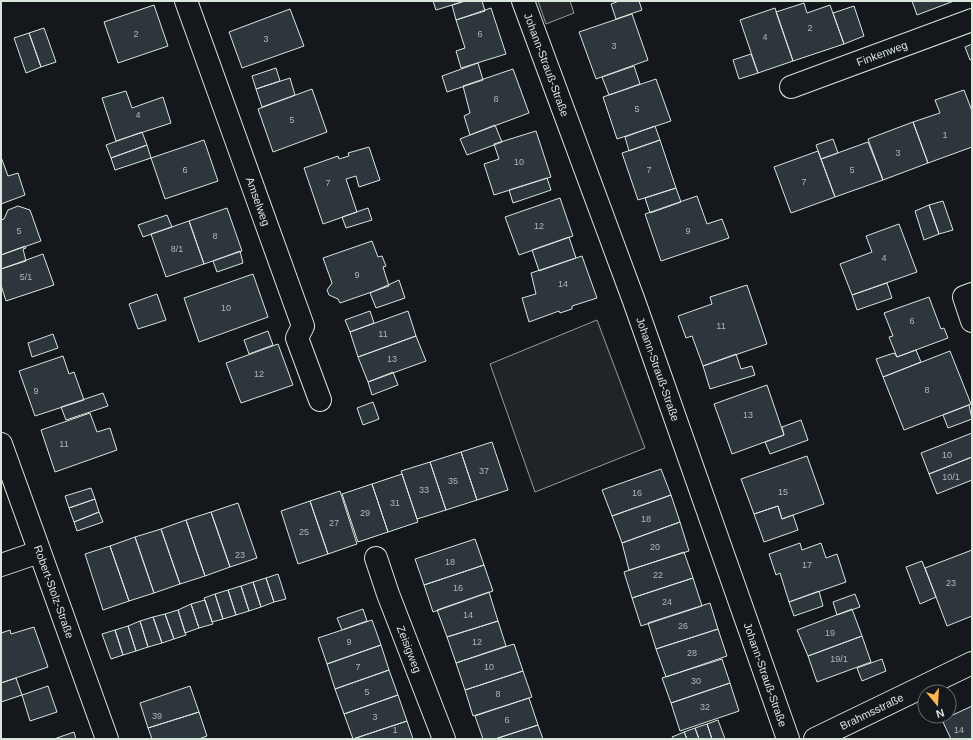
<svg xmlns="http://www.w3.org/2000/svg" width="973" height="740" font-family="Helvetica,sans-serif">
<rect width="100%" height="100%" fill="#14181c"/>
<!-- green -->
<path fill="#202428" stroke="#939e99" d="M597,320L645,448L535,492L490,364Z"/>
<!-- parking -->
<path fill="#24282b" stroke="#939e99" d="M538,1H570L574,13L546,24Z"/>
<!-- building -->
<path fill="#2c363c" stroke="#d8e6dc" d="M433,1H465L436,10Z
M465,1H482L485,11L456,20L452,5Z
M619,1H639L642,10L616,19L611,4Z
M912,1H954L917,15Z
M804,3L807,13L830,5L844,44L793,61L776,12Z
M154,5L168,46L118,63L104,22Z
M854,6L864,36L844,44L833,13Z
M491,8L506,54L461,68L456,51L465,48L456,20Z
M775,8L793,61L758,73L740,20Z
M290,9L304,46L242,68L229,32Z
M632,14L648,60L596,79L579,32Z
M44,28L56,62L41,67L29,33Z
M29,33L41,67L26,73L14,38Z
M972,44V59L970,60L965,47Z
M751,54L758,73L739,79L733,60Z
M478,63L483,80L447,92L442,76Z
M634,66L640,84L609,95L602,77Z
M276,68L280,81L256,89L252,76Z
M513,69L529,113L470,135L464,116L470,113L463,86Z
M290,78L295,95L262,107L256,89Z
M656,79L671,121L617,139L603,97Z
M312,89L327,132L273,152L258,109Z
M964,90L972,111V147L928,163L913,122L940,113L935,100Z
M126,91L132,108L163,97L171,123L116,141L102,98Z
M913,122L928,163L883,180L868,139Z
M495,125L502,142L467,155L460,139Z
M655,126L660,140L629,151L625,137Z
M536,131L551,177L494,195L484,164L499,159L494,144Z
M142,132L147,145L111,158L106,145Z
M833,139L838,153L821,159L816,145Z
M204,140L218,181L165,199L151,158Z
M660,140L676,188L638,200L622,153Z
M868,142L883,180L835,197L821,159Z
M147,145L151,158L115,170L111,158Z
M369,147L380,180L359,187L356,176L346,179L357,212L323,224L304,168L338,156L339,159L349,156L348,153Z
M818,151L835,197L791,213L774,167Z
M1,157L8,176L18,173L25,195L1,204Z
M547,178L551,190L513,203L509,190Z
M676,188L681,202L650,213L645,198Z
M697,196L707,224L722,219L729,238L661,261L645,214Z
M560,198L573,236L519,255L505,217Z
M943,201L953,230L939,234L929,205Z
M929,205L939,234L924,240L915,211Z
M18,206L30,210L41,241L1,255V220L4,219L8,210Z
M227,208L242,251L204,264L189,221Z
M368,208L372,220L346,228L342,217Z
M167,215L172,227L143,237L138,225Z
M189,221L204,264L166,277L151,234Z
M899,224L917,272L852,295L840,264L872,252L866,236Z
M569,237L576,258L539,271L532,250Z
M372,241L378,257L382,256L386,266L383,267L389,286L340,303L338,299L329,295L327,290L332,283L323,258Z
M25,246L26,248L23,249L26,261L1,269V255Z
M240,251L243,263L217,272L213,261Z
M43,254L54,285L6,301L1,285V269Z
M582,256L597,298L572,306V309L560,313L559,311L529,322L522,298L536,294L531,273Z
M253,274L268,317L199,342L184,298Z
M399,280L405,298L376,308L370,293Z
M887,283L892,298L857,310L852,295Z
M747,285L767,344L703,366L692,336L686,338L678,316L712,304L710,297Z
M157,294L166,320L138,329L129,304Z
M929,297L941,329L944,328L948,338L897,357L889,337L893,336L884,313Z
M370,311L374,323L350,332L345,320Z
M408,311L416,336L358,357L350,332Z
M268,331L273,345L249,354L244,340Z
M53,334L58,348L32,357L28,343Z
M416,336L426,361L368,382L358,357Z
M278,344L293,385L241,403L226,363Z
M916,350L921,362L883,377L876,359L894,353L897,357Z
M950,351L971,404L904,430L883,377Z
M736,354L741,369L752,366L755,375L710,389L703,366Z
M63,356L69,374L74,372L84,400L35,416L19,371Z
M393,372L398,385L372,395L368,382Z
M767,385L784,435L732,454L714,404Z
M103,393L108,406L66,420L61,407Z
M373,402L379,419L363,425L357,408Z
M969,405L972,419L948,428L943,415Z
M90,413L97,432L110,428L117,450L55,472L41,430Z
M801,420L808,440L770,454L765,442L784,435L782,427Z
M972,433V457L929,474L921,453Z
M492,442L508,490L477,500L461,452Z
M461,452L477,500L446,510L430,462Z
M807,456L824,504L782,519L778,506L754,514L741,479Z
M972,457V480L937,494L929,474Z
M430,462L446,510L417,519L401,471Z
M661,469L671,495L612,516L602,490Z
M402,474L418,522L388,532L372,484Z
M372,484L388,532L358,542L342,494Z
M91,488L95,499L69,508L65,496Z
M340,491L357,544L328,554L310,501Z
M671,495L680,522L622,543L612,516Z
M95,499L99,512L74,522L69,508Z
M310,501L328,554L298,564L281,511Z
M238,503L257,558L230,567L211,512Z
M778,506L782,519L793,515L798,530L764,542L754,514Z
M99,512L103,522L77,531L74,522Z
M211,512L230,567L205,576L186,520Z
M186,520L205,576L180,584L161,529Z
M680,522L689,551L629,570L622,543Z
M161,529L180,584L154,593L135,537Z
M135,537L154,593L129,601L110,546Z
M475,539L484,565L424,585L415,559Z
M800,543L802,550L821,543L826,558L837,554L846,582L789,602L780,573L776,575L769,554Z
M110,546L129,601L103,610L85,554Z
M972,550V616L947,626L925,568Z
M684,552L693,578L632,598L624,572Z
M922,561L936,597L920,604L906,567Z
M484,565L493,591L433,612L424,585Z
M278,574L286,599L274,602L266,578Z
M266,578L274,602L261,607L253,582Z
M693,578L702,606L641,626L632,598Z
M253,582L261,607L249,611L241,586Z
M241,586L249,611L236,615L228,590Z
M228,590L236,615L223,619L215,594Z
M819,591L823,606L794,616L789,602Z
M489,592L498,621L447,637L437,610Z
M215,594L223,619L212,622L204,598Z
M855,594L860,607L837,615L833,602Z
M205,600L213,624L199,628L191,604Z
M710,603L718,629L656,649L648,623Z
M191,604L199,628L185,633L178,610Z
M363,609L367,621L342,630L337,618Z
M852,609L862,636L808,656L797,630Z
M178,610L186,635L174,639L165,614Z
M165,614L174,639L162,643L153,617Z
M153,617L162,643L148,647L140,621Z
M372,620L381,645L327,664L318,638Z
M140,621L148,647L136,651L128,626Z
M498,621L506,646L456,663L447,637Z
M128,626L136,651L123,655L115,630Z
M34,627L48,667L1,683V633L10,630L11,634Z
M718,629L727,656L666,677L656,649Z
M115,630L123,655L111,659L102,634Z
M862,636L871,662L817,682L808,656Z
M514,644L523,671L465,690L456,663Z
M381,645L389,670L335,689L327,664Z
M722,659L730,683L671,703L662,678Z
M882,659L886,671L862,681L857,668Z
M389,670L398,695L344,714L335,689Z
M523,671L532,697L473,716L465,690Z
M16,678L22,695L1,702V683Z
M730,683L739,711L680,731L671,703Z
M48,686L57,712L30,721L22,695Z
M190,686L199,712L148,728L140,703Z
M398,695L407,721L353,739L344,714Z
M529,698L538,725L495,739H483L475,716Z
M972,706V739H951L942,720Z
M199,712L207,736L199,739H152L148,728Z
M718,720L725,739H712L707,724Z
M407,721L413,739H353Z
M707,724L712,739H699L695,728Z
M538,725L543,739H495Z
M695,728L699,739H687L684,732Z
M74,732L76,739H54Z
M684,732L687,739H673L672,737Z"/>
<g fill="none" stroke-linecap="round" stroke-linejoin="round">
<defs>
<g id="street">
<path id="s1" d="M186,1L303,326L297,338L320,400"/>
<path id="s2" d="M523,1L634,301L788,739"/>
<path id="s3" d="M791,87L972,20"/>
<path d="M972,294L964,297L972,321"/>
<path id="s4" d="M1,444L107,739"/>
<path id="s5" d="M376,558L388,594L444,739"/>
<path d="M1,565L39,552"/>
<path id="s6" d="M815,739L972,663"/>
</g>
</defs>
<!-- street casing -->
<use href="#street" stroke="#d8e6dc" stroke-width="24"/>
<!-- street -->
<use href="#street" stroke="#14181c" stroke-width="22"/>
</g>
<g text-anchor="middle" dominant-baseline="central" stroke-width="3" stroke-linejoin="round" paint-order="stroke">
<!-- number labels -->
<g font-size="9" fill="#adbab4">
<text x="810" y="28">2</text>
<text x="136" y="34">2</text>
<text x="480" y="34">6</text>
<text x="765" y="37">4</text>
<text x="266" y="39">3</text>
<text x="614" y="46">3</text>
<text x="496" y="99">8</text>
<text x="637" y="109">5</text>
<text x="138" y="115">4</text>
<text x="292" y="120">5</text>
<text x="945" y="135">1</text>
<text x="898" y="153">3</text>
<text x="519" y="162">10</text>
<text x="185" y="170">6</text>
<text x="649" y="170">7</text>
<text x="852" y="170">5</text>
<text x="804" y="182">7</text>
<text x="328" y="183">7</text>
<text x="539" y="226">12</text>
<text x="19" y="231">5</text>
<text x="688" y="231">9</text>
<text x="215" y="236">8</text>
<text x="177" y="249">8/1</text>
<text x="884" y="258">4</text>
<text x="357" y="275">9</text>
<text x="26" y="277">5/1</text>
<text x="563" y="284">14</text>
<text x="226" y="308">10</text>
<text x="912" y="321">6</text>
<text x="721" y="326">11</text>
<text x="383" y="334">11</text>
<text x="392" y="359">13</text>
<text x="259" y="374">12</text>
<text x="927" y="390">8</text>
<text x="36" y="391">9</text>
<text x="748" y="415">13</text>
<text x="64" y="444">11</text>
<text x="947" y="455">10</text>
<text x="484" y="471">37</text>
<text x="951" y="477">10/1</text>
<text x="453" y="481">35</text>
<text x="424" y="490">33</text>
<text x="783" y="492">15</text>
<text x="637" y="493">16</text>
<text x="395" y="503">31</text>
<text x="365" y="513">29</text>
<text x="646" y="519">18</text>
<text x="334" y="523">27</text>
<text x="304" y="532">25</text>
<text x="655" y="547">20</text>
<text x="240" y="555">23</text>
<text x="450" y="562">18</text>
<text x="807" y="565">17</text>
<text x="658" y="575">22</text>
<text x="951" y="583">23</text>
<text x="458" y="588">16</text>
<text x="667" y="602">24</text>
<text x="468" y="615">14</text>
<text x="683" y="626">26</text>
<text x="830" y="633">19</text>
<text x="349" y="642">9</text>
<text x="477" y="642">12</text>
<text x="692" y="653">28</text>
<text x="839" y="659">19/1</text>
<text x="358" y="667">7</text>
<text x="489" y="667">10</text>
<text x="696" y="681">30</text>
<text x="367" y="692">5</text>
<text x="498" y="694">8</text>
<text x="705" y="707">32</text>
<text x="157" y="716">39</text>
<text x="375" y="717">3</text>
<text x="507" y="720">6</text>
<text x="395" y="730">1</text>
<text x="959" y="730">14</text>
</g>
<!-- street labels -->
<g font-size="11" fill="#d8e6dc" stroke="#14181c">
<text stroke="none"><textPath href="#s3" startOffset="97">Finkenweg</textPath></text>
<text stroke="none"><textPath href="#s2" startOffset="68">Johann-Strauß-Straße</textPath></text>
<text stroke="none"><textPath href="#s1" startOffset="213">Amselweg</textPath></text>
<text stroke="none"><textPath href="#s2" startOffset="392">Johann-Strauß-Straße</textPath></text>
<text stroke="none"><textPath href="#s4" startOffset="157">Robert-Stolz-Straße</textPath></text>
<text stroke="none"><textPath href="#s5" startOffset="97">Zeisigweg</textPath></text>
<text stroke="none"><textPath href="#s2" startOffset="716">Johann-Strauß-Straße</textPath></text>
<text stroke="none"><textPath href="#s6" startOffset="63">Brahmsstraße</textPath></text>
</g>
</g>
<!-- border -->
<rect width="973" height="740" fill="none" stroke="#d8e6dc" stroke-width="4"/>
<!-- north arrow -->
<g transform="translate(937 704) rotate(162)"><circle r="19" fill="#14181c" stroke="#626a69"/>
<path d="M0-3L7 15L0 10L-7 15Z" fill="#ffb74d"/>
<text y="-6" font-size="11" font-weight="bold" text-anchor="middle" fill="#d8e6dc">N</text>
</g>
</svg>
